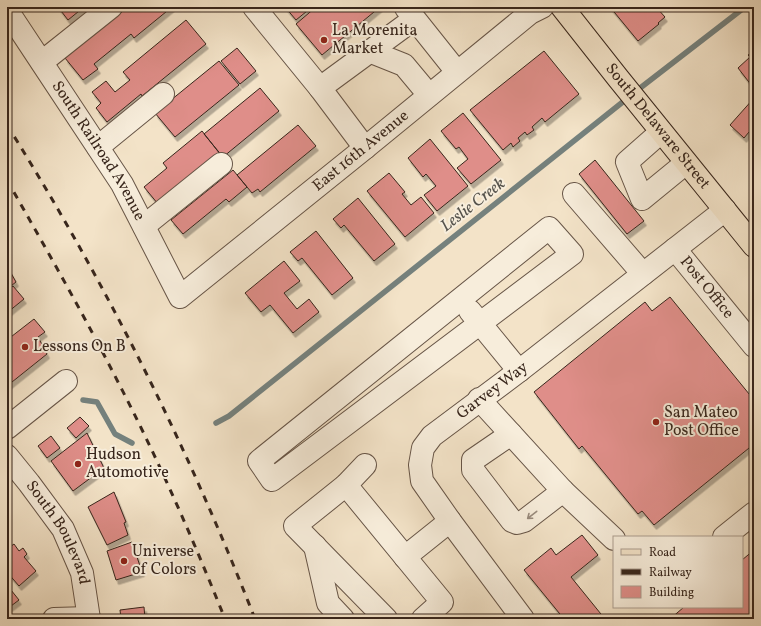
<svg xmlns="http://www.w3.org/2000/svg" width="761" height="626" font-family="Vollkorn,serif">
<defs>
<filter id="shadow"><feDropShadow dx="2.5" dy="4.5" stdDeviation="0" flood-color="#0004"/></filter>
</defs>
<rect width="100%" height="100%" fill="#f3e3c8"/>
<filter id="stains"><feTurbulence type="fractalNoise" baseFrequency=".005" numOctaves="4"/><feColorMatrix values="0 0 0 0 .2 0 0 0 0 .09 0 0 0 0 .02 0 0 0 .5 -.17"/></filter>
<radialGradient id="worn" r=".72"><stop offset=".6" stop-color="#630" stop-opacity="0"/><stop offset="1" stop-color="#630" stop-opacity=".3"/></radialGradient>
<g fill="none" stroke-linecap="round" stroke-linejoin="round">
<!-- stream -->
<path stroke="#75817d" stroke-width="5.5" d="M635,92L745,7
M83,400L97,402L115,434L132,443
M216,423L229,416L629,97"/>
</g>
<!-- building -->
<path fill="#df8e89" stroke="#38261c" filter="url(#shadow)" d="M58,7H84L68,20Z
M128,7H172L134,38L131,34L94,64L98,69L83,80L65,58Z
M285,7H312L296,20Z
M316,7H380L322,55L296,24Z
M610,7H656L665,17L658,23L659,24L638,41Z
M186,20L206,44L142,96L141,94L107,122L96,108L101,103L92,92L106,81L115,92L130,80L123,72Z
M237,48L256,71L240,84L221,61Z
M544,51L579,94L545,122L542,118L532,127L534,130L527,135L525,132L518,138L520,141L513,147L511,143L503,150L470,110Z
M754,51V86H752L738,68L750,57L748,55Z
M219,61L239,85L175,137L155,113Z
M260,88L279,111L223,157L204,134Z
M754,98V137L749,132L744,138L730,125Z
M463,113L501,160L471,184L457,168L468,159L459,147L456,149L441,131Z
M298,125L316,146L260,192L258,189L252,193L237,175Z
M202,131L220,154L158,204L144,187L167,168L163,163Z
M430,139L468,186L437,211L424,195L436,186L426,174L423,177L408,158Z
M595,160L644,221L627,234L579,174Z
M233,170L247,187L229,202L226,199L183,234L171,220Z
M389,173L405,192L402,194L411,205L421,197L434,213L405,237L367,191Z
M358,198L395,244L374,261L344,225L341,228L333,219Z
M316,231L353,278L332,295L302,258L298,261L290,252Z
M284,261L300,281L284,293L297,309L309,299L319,312L293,333L270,305L261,312L245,293Z
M7,266L16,282L7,289Z
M13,286L24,299L8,312L7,310V291Z
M670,297L754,400V444L654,525L642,511L638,514L582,446L579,449L534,392L645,302L652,311Z
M34,319L45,332L38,337L47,354L7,386V340Z
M80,417L89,426L76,438L67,428Z
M87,433L104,468L73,491L51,461Z
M51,436L60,448L47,458L38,446Z
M114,492L126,522L124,523L128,535L107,545L88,507Z
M582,535L598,555L571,577L605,619H564L524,570L551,548L556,555Z
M132,542L142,572L116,580L107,551Z
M14,544L19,551L23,548L27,554L24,557L36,571L19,586L7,572V549Z
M754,550V619H670L684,607H742V560Z
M7,585L19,600L7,609Z
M144,607L145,619H121L120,610Z"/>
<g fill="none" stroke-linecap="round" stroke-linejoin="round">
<defs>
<g id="minor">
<path d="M254,7L320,88L365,148"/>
<path d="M406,8L457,72"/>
<path id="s1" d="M7,10L122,184L180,297L365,148L530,13L542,7"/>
<path d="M369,51L404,65L429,95"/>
<path d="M42,62L111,7"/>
<path d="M320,88L414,19"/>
<path d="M661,132L627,162L642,199L686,163"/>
<path d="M98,147L163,94"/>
<path d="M574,194L643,274"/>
<path d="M144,226L221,164"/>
<path d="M549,228L572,254L272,480L259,461Z"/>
<path id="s2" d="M675,249L754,346"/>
<path d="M470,311L519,371"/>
<path d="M479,399L563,491L614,539"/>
<path d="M7,428L66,381"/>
<path d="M511,434L473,460V470L512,521L517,523L524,521L563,491"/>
<path id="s3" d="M7,456L29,483L63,529L82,573L89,619"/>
<path d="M365,465L346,485L295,526L386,619"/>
<path d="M346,485L442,602L423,619"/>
<path d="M724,537L754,513"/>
<path d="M315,546L328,603L343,619"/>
<path d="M405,557L450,521"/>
<path d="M54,619L89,618"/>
<path id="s4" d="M523,619L450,521L422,481L420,465L423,448L432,436L519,371L725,210"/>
</g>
<g id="major">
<path id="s5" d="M562,7L618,78L754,246"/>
</g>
</defs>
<!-- minor casing -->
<use href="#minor" stroke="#675547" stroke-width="24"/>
<!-- major casing -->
<use href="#major" stroke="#38261c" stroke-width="24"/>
<!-- minor -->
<use href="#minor" stroke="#f7eddb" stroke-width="22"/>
<!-- major -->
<use href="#major" stroke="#f3e3c8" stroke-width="22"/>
<!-- rail -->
<path stroke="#38261c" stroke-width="3" stroke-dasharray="7 7" stroke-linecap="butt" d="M7,125C105,281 188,447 255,619
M7,180C45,247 83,313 118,382C158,459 193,539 225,619"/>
</g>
<!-- one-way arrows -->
<defs><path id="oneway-shaft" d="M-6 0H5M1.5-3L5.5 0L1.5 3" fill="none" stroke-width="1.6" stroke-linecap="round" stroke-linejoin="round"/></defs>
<use stroke="#988a7c" href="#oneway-shaft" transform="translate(532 515) rotate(142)"/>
<!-- markers -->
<g fill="#8f2418" stroke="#f7eddb" stroke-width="1.5">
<circle cx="324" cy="40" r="4"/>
<circle cx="25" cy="347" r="4"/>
<circle cx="656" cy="422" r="4"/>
<circle cx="78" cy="464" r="4"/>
<circle cx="124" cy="561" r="4"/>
</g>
<g text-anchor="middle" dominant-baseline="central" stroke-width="4" stroke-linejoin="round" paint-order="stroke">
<!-- poi labels -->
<g font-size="16" fill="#38261c" stroke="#f7eddb" text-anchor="start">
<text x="332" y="31">La Morenita<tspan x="332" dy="18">Market</tspan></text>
<text x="33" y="347">Lessons On B</text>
<text x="664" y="413">San Mateo<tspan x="664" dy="18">Post Office</tspan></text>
<text x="86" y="455">Hudson<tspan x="86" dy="18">Automotive</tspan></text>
<text x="132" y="552">Universe<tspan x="132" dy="18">of Colors</tspan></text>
</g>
<!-- street labels -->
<g font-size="16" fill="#38261c" stroke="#f7eddb">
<text stroke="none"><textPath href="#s5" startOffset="153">South Delaware Street</textPath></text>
<text stroke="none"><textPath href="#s1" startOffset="168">South Railroad Avenue</textPath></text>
<text stroke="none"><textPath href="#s1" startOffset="568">East 16th Avenue</textPath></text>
<text stroke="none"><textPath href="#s2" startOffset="50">Post Office</textPath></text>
<text stroke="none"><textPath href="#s4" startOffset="295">Garvey Way</textPath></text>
<text stroke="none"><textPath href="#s3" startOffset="93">South Boulevard</textPath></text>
</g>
<!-- water labels -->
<g font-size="17" font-style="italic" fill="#56534c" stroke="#f7eddb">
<text transform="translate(473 205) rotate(-38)">Leslie Creek</text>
</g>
</g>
<!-- margin -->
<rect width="761" height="626" fill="none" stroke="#f3e3c8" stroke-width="24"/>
<rect x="8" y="8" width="745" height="610" fill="none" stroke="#38261c" stroke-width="2"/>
<rect x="12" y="12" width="737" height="602" fill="none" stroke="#38261c"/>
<!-- legend -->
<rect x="613" y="536" width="130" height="72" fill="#f7eddb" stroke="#ab9d8f"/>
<rect x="621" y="549" width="20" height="6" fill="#f3e3c8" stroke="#ab9d8f"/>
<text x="649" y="556" font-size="12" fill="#38261c">Road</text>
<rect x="621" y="569" width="20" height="6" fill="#38261c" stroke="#ab9d8f"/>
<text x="649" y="576" font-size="12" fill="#38261c">Railway</text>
<rect x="621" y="586" width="20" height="12" fill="#df8e89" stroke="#ab9d8f"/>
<text x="649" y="596" font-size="12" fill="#38261c">Building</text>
<rect width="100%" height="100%" filter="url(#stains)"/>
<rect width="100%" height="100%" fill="url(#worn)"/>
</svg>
